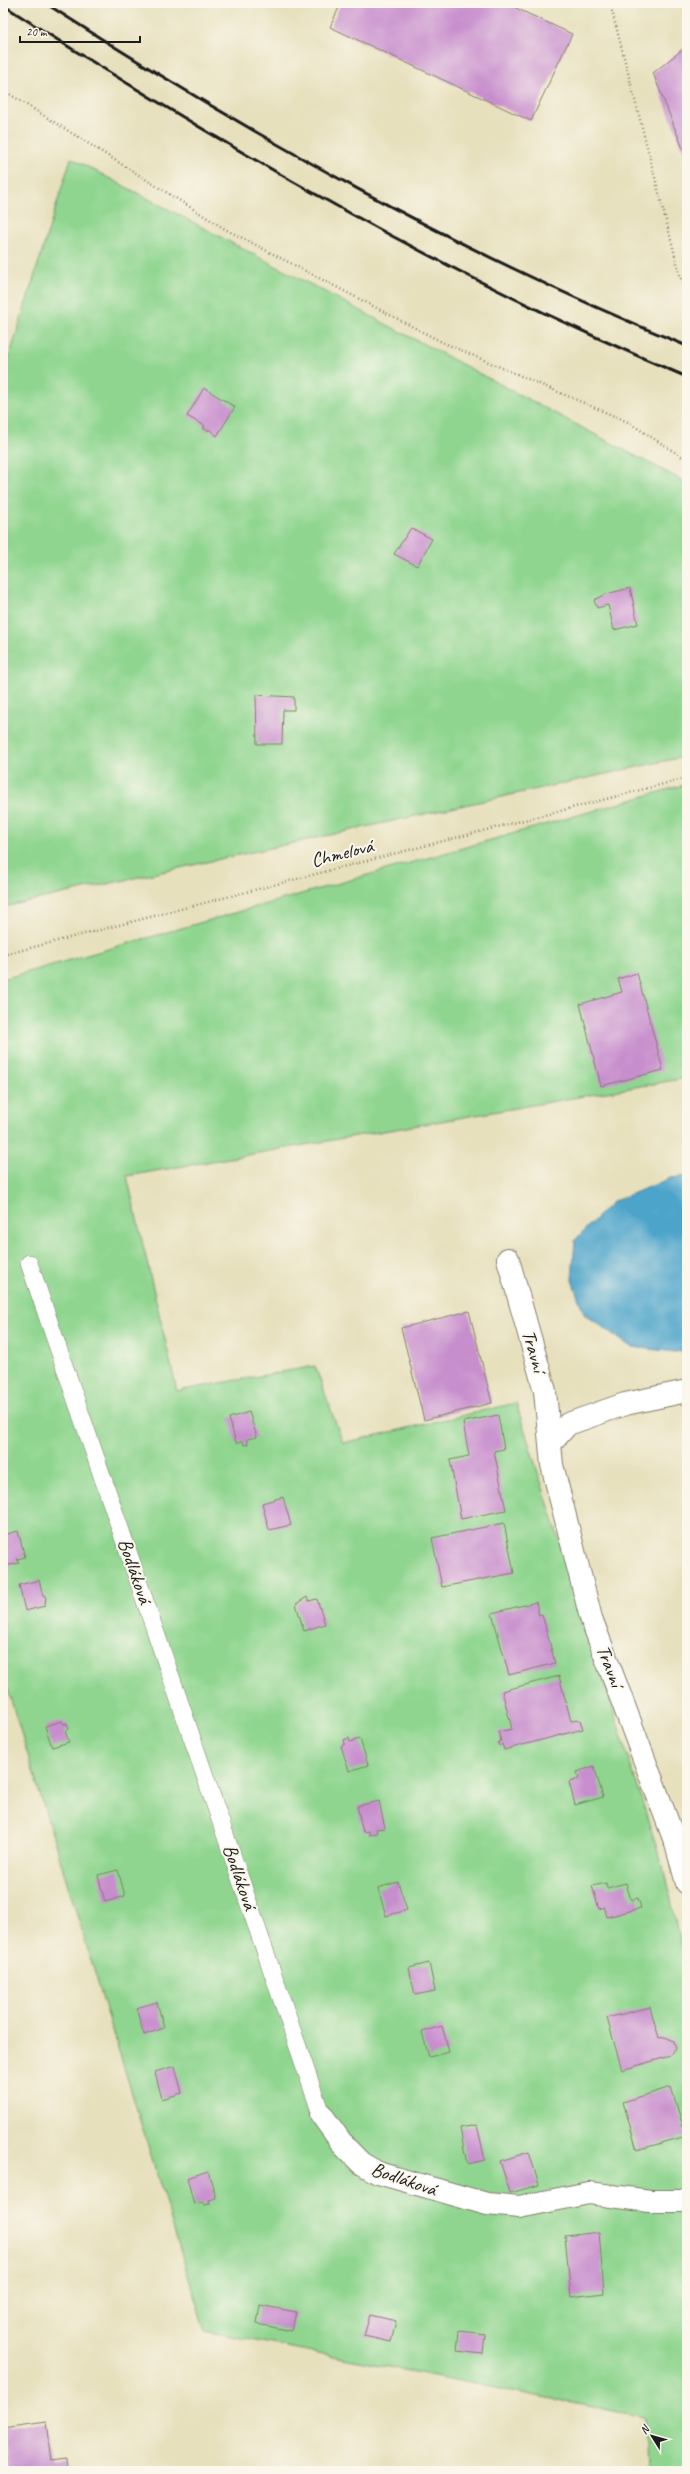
<svg xmlns="http://www.w3.org/2000/svg" width="690" height="2474" font-family="Caveat,sans-serif">
<rect width="100%" height="100%" fill="#fbf7ec"/>
<filter id="ink" filterUnits="userSpaceOnUse"><feTurbulence type="fractalNoise" baseFrequency=".025" numOctaves="2"/><feDisplacementMap in="SourceGraphic" scale="8" xChannelSelector="R" yChannelSelector="G"/><feConvolveMatrix kernelMatrix="1 2 1 2 8 2 1 2 1" color-interpolation-filters="sRGB"/></filter>
<filter id="wash" filterUnits="userSpaceOnUse"><feTurbulence type="fractalNoise" baseFrequency=".012" numOctaves="4" result="noise"/><feDisplacementMap in="SourceGraphic" scale="16" xChannelSelector="R" yChannelSelector="G"/><feGaussianBlur stdDeviation="0.9" result="paint"/><feColorMatrix in="noise" values="0 0 0 0 0 0 0 0 0 0 0 0 0 0 0 0 0 1.4 0 .05"/><feComposite in="paint" operator="in"/></filter>
<g filter="url(#wash)">
<rect width="100%" height="100%" fill="#e7e0bd"/>
<!-- green -->
<path fill="#8fd58f" stroke="#567856" d="M71,158L687,483V756L3,907V377Z
M687,784V1078L127,1176L177,1391L315,1366L343,1443L516,1403L663,1867L687,1967V2471H646L644,2417L205,2331L3,1674V979Z"/>
<!-- water -->
<path fill="#4da4ca" stroke="#346073" d="M687,1176V1350L675,1352L631,1347L584,1314L572,1280L575,1240L612,1202L671,1178Z"/>
<g id="blocks">
<!-- building -->
<path fill="#c78ecd" d="M341,3H505L572,34L531,121L330,27Z
M683,49L687,53V159L653,73Z
M204,388L235,407L217,436L209,429L208,431L203,428L205,426L187,416Z
M411,528L432,539L417,566L394,554Z
M630,588L638,624L614,630L608,605L597,608L594,600L606,594Z
M256,695L294,697V710H283L282,744H257Z
M637,973L663,1070L601,1086L580,1004L622,992L618,979Z
M469,1311L492,1403L424,1420L401,1328Z
M249,1412L257,1437L247,1439L248,1444L244,1445L243,1441L236,1443L229,1418Z
M498,1415L504,1449L494,1451L506,1510L461,1519L450,1460L469,1456L463,1422Z
M283,1497L291,1525L269,1530L262,1503Z
M504,1523L514,1573L442,1587L432,1538Z
M18,1531L25,1557L17,1559L19,1563L5,1566L3,1535Z
M39,1580L43,1596L46,1595L45,1606L25,1611L19,1585Z
M307,1597L309,1601L317,1599L325,1624L304,1631L296,1604Z
M536,1602L539,1615L542,1614L555,1663L509,1675L492,1613Z
M559,1676L571,1721L580,1720L583,1729L504,1750L502,1744L499,1746L498,1743L501,1741L498,1732L512,1729L502,1691Z
M62,1721L64,1724L67,1723L69,1729L65,1731L69,1742L52,1747L45,1726Z
M349,1738L350,1742L360,1739L368,1765L349,1771L341,1746L345,1744L344,1740Z
M594,1766L603,1797L575,1805L569,1782L579,1779L577,1772Z
M379,1801L385,1828L376,1829L377,1833L369,1835V1831L363,1832L357,1806Z
M118,1870L125,1896L105,1902L98,1875Z
M398,1882L407,1910L386,1916L378,1888Z
M606,1883L607,1888L626,1883L631,1900L638,1898L641,1908L607,1917L604,1907L599,1909L592,1886Z
M429,1963L435,1991L415,1995L409,1968Z
M157,2002L164,2028L144,2035L136,2008Z
M650,2007L659,2038L665,2037L674,2041L676,2048L670,2056L622,2070L607,2018Z
M442,2026L449,2052L429,2057L422,2032Z
M175,2066L182,2093L162,2099L155,2072Z
M671,2087L686,2136L637,2150L623,2102Z
M477,2125L485,2160L467,2164L460,2128Z
M529,2152L539,2185L510,2193L500,2161Z
M208,2171L216,2198L209,2200L210,2204L204,2205V2202L194,2204L187,2178Z
M599,2232L604,2293L571,2297L565,2236Z
M260,2305L296,2312L292,2331L257,2324Z
M370,2315L396,2321L391,2342L364,2336Z
M459,2331L485,2334L483,2354L457,2351Z
M47,2422L52,2461L66,2459L67,2471H6L3,2428Z"/>
</g>
</g>
<g filter="url(#ink)">
<use href="#blocks" fill-opacity="0" stroke="#827e6c" stroke-width="1"/>
<g fill="none" stroke-linecap="round" stroke-linejoin="round">
<defs>
<path id="service" d="M29,1263L321,2114"/>
<path id="minor" d="M508,1259L545,1391L550,1444
M687,1391L625,1404L568,1424L550,1444L552,1465L591,1618L676,1844L687,1883
M321,2114L344,2146L361,2163L378,2173L487,2204L519,2207L589,2193L650,2201H687"/>
</defs>
<!-- service casing -->
<use href="#service" stroke="#827e6c" stroke-width="18"/>
<!-- minor casing -->
<use href="#minor" stroke="#827e6c" stroke-width="24"/>
<!-- path -->
<path stroke="#827e6c" stroke-width="2.5" stroke-dasharray="1 3" stroke-linecap="butt" d="M610,3L687,302
M3,90L225,229L442,342L628,422L687,460
M3,955L687,778"/>
<!-- service -->
<use href="#service" stroke="#fff" stroke-width="17"/>
<!-- minor -->
<use href="#minor" stroke="#fff" stroke-width="22"/>
<!-- rail -->
<path stroke="#1c1c1c" stroke-width="3" d="M45,3C249,134 462,254 687,346
M3,5C222,146 446,276 687,377"/>
</g>
</g>
<g text-anchor="middle" dominant-baseline="central" stroke-width="4" stroke-linejoin="round" paint-order="stroke">
<!-- street labels -->
<g font-size="20" fill="#1c1c1c" stroke="#fbf7ec">
<text transform="translate(342 853) rotate(-14)">Chmelová</text>
<text transform="translate(534 1351) rotate(74)">Travní</text>
<text transform="translate(135 1571) rotate(71)">Bodláková</text>
<text transform="translate(610 1666) rotate(69)">Travní</text>
<text transform="translate(240 1877) rotate(71)">Bodláková</text>
<text transform="translate(404 2179) rotate(19)">Bodláková</text>
</g>
</g>
<!-- margin -->
<rect width="690" height="2474" fill="none" stroke="#fbf7ec" stroke-width="16"/>
<!-- north arrow -->
<g transform="translate(652 2436) rotate(307)" stroke="#fbf7ec" stroke-width="3" paint-order="stroke">
<path d="M0-3L7 15L0 10L-7 15Z" fill="#1c1c1c"/>
<text y="-6" font-size="11" font-weight="bold" text-anchor="middle" fill="#1c1c1c">N</text>
</g>
<!-- scale -->
<path d="M20 36v6h120v-6" fill="none" stroke="#1c1c1c" stroke-width="2"/>
<text x="26" y="36" font-size="12" fill="#1c1c1c" stroke="#fbf7ec" stroke-width="3" paint-order="stroke">20 m</text>
</svg>
